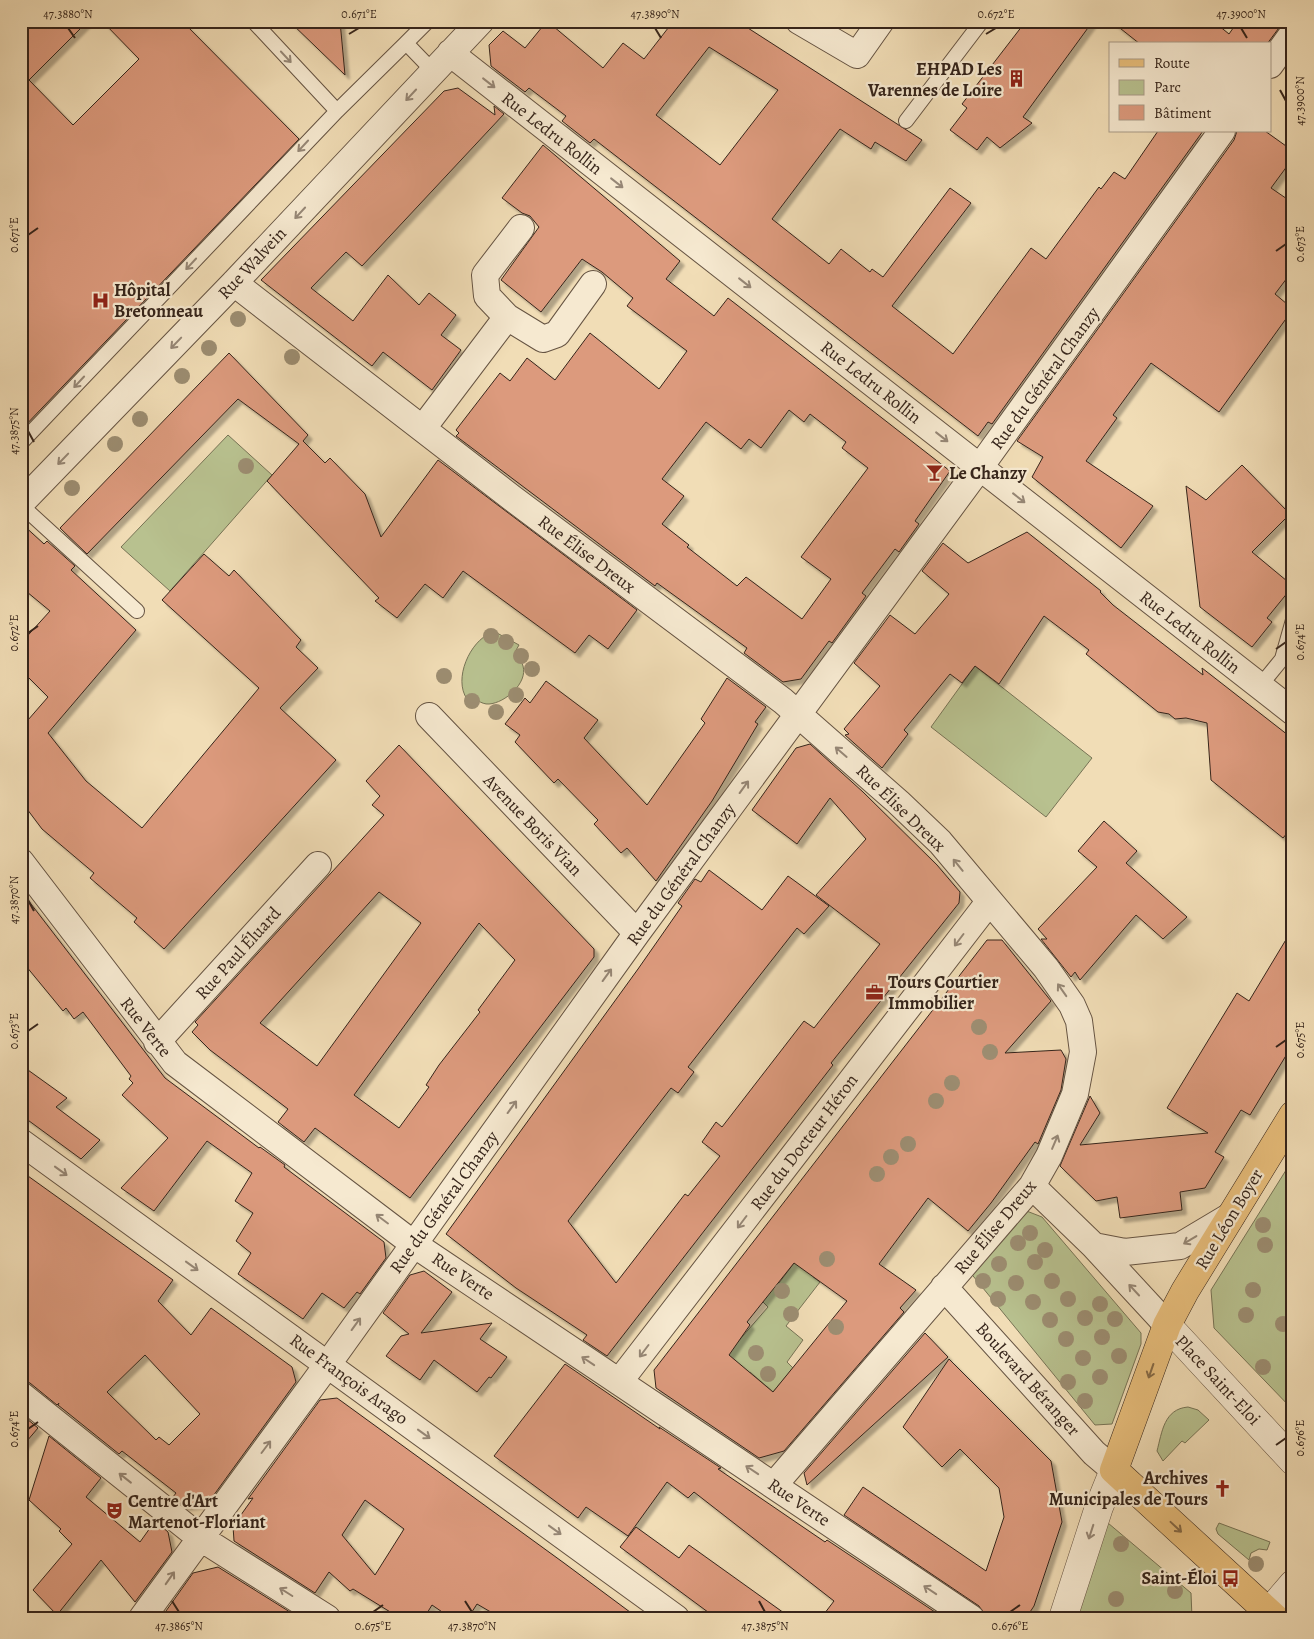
<svg xmlns="http://www.w3.org/2000/svg" width="1314" height="1639" font-family="Alegreya,serif">
<defs>
<filter id="shadow"><feDropShadow dx="4.5" dy="4.5" stdDeviation="1" flood-color="#0004"/></filter>
</defs>
<rect width="100%" height="100%" fill="#f1ddb6"/>
<filter id="stains"><feTurbulence type="fractalNoise" baseFrequency=".004" numOctaves="4"/><feColorMatrix values="0 0 0 0 .2 0 0 0 0 .09 0 0 0 0 .02 0 0 0 .5 -.17"/></filter>
<radialGradient id="worn" r=".72"><stop offset=".6" stop-color="#630" stop-opacity="0"/><stop offset="1" stop-color="#630" stop-opacity=".3"/></radialGradient>
<!-- green -->
<path fill="#b8c18f" stroke="#777355" d="M228,435L272,475L170,591L121,547Z
M491,633H497L519,645L515,652C517,656 522,661 523,666C528,683 505,703 489,704C481,705 474,696 467,699C453,679 470,641 491,633Z
M975,666L1092,758L1046,817L931,727Z
M1293,1159V1410L1214,1328L1211,1290Z
M1024,1210L1042,1217L1141,1333V1344L1112,1424L1095,1425L969,1271Z
M794,1263L822,1265L813,1277L820,1282L786,1326L803,1340L787,1362L793,1368L773,1392L750,1372L727,1402L713,1361L735,1345L768,1307L763,1302L770,1277L779,1283Z
M1188,1407L1198,1410L1209,1420L1185,1443L1182,1441L1163,1461L1157,1451C1162,1432 1164,1409 1188,1407Z
M1108,1523L1191,1593L1192,1618H1076Z
M1219,1523L1270,1542L1267,1550L1259,1549L1251,1553L1249,1560L1218,1534L1216,1529Z"/>
<!-- building -->
<path fill="#dc9a7d" stroke="#36251b" fill-rule="evenodd" filter="url(#shadow)" d="M21,21H88L29,80L73,125L139,59L102,21H182L299,139L21,430Z
M289,21H340L345,75Z
M547,21L603,68L623,43L644,59L672,23L668,21H737L922,140L906,161L875,142L871,149L840,129L772,219L829,264L841,249L870,272L872,269L883,277L950,188L971,203L892,306L953,354L1031,248L1046,259L1099,187L1101,189L1114,172L1125,179L1158,131H1203L992,424L988,422L978,436L594,139L590,143L562,121L566,116L529,88L525,92L491,66L489,45L503,31L525,48ZM709,47L778,90L720,165L656,115Z
M1026,21H1093L1023,117L1032,123L1000,148L987,137L977,150L950,130L967,108L962,104Z
M1111,21H1213L1229,34L1238,21H1284L1267,44H1140Z
M458,88L495,115L494,106L504,114L362,266L346,252L311,288L353,321L388,275L419,305L429,293L456,315L441,335L461,350L432,390L383,352L372,366L261,280L444,91Z
M1237,131H1265L1293,151V158L1271,188L1293,203V270L1275,294L1293,309L1219,412L1151,363L1113,415L1117,418L1086,461L1153,506L1121,548L1032,477L1043,457L1017,441L1234,140Z
M543,145L680,261L666,279L714,316L728,298L950,471L915,521L919,524L899,552L895,549L862,593L866,596L832,643L829,641L801,679L783,682L744,653L747,648L657,583L655,586L456,436L459,433L456,430L500,373L510,381L527,358L555,380L590,333L659,389L687,351L627,306L633,298L602,272L582,259L541,312L501,280L539,227L530,216L522,213L502,198ZM789,410L804,422L810,414L846,442L842,448L868,468L801,557L831,579L802,619L746,577L737,586L687,547L689,545L662,524L684,496L662,479L706,422L741,449L749,439L761,448Z
M229,353L308,435L303,441L325,463L330,458L365,494L381,537L438,460L637,610L608,649L589,635L575,653L463,571L443,598L425,584L397,618L375,601L379,598L267,481L299,444L238,399L87,554L60,528Z
M1242,465L1290,514L1252,552L1293,586L1267,618L1272,622L1252,647L1200,607L1186,486L1206,500Z
M21,523L44,544L47,541L75,566L71,570L136,630L48,733L86,781L142,828L259,688L162,600L204,554L229,576L234,570L301,640L296,647L318,668L280,708L336,760L164,949L134,922L137,918L90,878L94,873L42,829L21,801V728L48,697L21,670V643L50,611L21,587Z
M1027,532L1101,591L1100,592L1113,605L1203,675L1202,668L1293,739V826L1283,838L1211,780L1207,723L1186,718L1175,719L1169,714L1158,712L1086,654L1089,650L1044,616L999,684L975,666L962,683L950,674L904,730L908,734L882,768L845,735L849,734L844,729L880,686L854,663L890,615L915,634L949,594L922,571L943,543L968,563Z
M727,678L766,707L755,722L758,724L712,801L656,881L627,848L621,853L594,824L598,820L558,779L554,783L515,742L520,735L505,724L525,698L530,703L546,681L598,720L584,738L647,805L705,723L701,719Z
M810,744L863,792L937,865L960,892L959,903L831,1063L833,1065L607,1356L583,1340L587,1335L516,1288L446,1234L638,969L682,906L678,903L695,879L701,882L709,870L762,910L788,876L829,906L804,934L797,928L688,1067L694,1072L678,1093L671,1088L568,1221L616,1283L685,1194L688,1196L720,1156L702,1142L716,1122L722,1127L804,1021L814,1028L880,944L816,895L866,839L830,798L797,844L752,810L796,748Z
M399,745L594,949V957L410,1198L315,1128L304,1142L278,1122L288,1109L210,1050L192,1032L198,1025L195,1022L384,815L372,805L380,796L366,781ZM379,892L421,923L317,1066L260,1023ZM479,923L515,960L478,1010L480,1012L439,1065L426,1085L429,1087L399,1128L354,1095Z
M1104,821L1137,851L1126,863L1187,917L1163,939L1136,915L1080,980L1075,972L1071,977L1041,939H1047L1038,929L1097,867L1078,851Z
M21,891L165,1078L259,1148L260,1147L285,1165L284,1167L384,1242L386,1258L360,1294L357,1292L344,1308L322,1293L303,1319L238,1274L251,1253L236,1241L253,1213L235,1201L252,1173L207,1141L154,1211L121,1188L168,1138L122,1095L133,1083L129,1079L131,1076L83,1012L74,1019L66,1008L63,1011L21,960Z
M1293,928V1044L1250,1115L1241,1110L1215,1152L1224,1157L1205,1188L1180,1192L1182,1210L1120,1218L1117,1197L1096,1201L1060,1166L1090,1096L1100,1113L1080,1145L1208,1133L1167,1108L1237,993L1249,1001Z
M987,940H1002L1051,1001L1005,1053L1061,1050L1066,1059L1061,1090L1038,1144L1035,1142L991,1203L968,1231L928,1198L879,1264L916,1290L900,1308L904,1312L784,1451L759,1458L656,1388L654,1370ZM794,1263L847,1301L773,1392L729,1355L750,1325L747,1322Z
M21,1065L67,1098L56,1107L100,1140L81,1159L21,1115Z
M21,1171L173,1280L158,1301L191,1335L211,1308L292,1367L296,1382L208,1503L184,1506L173,1497L176,1493L122,1451L119,1454L58,1405L59,1403L57,1405L30,1383L21,1380ZM145,1355L200,1414L169,1445L159,1437L156,1440L107,1392Z
M424,1271L452,1292L421,1333L492,1323L480,1339L507,1357L491,1378L489,1377L477,1392L434,1360L420,1380L386,1356L401,1336L409,1334L383,1313L410,1275Z
M925,1333L948,1357L807,1485L804,1473Z
M949,1359L1051,1461L1062,1522L1034,1606L1026,1618H986L979,1606L844,1515L863,1487L986,1571L1004,1517L999,1488L960,1449L942,1467L903,1427Z
M565,1364L660,1429L659,1427L721,1468L718,1469L825,1542L827,1540L944,1618H821L834,1601L694,1492L688,1498L667,1482L628,1536L586,1507L578,1518L494,1456Z
M337,1398L564,1563L638,1618H501L477,1604L468,1618H451L432,1605L424,1618H400L353,1589L350,1591L329,1572L315,1593L234,1541L233,1526L253,1498L248,1499L320,1400ZM365,1500L404,1529L375,1575L342,1535Z
M21,1414L38,1428L21,1448Z
M49,1436L101,1478L86,1497L140,1542L155,1521L168,1532L172,1552L135,1602L101,1560L57,1615L33,1590L72,1544L59,1531L61,1529L29,1500Z
M636,1527L679,1558L689,1545L791,1618H716L620,1547Z
M218,1567L298,1617L161,1618L193,1573Z"/>
<g fill="none" stroke-linecap="round" stroke-linejoin="round">
<defs>
<path id="service" d="M253,21L337,111
M406,43L428,21
M906,121L982,21
M21,443L337,111L406,43L433,71
M21,505L137,611
M1260,686L1282,659L1293,620"/>
<path id="minor" d="M799,21L857,55L881,21
M450,53L1293,712
M1270,65L1293,33
M521,228L485,275L487,296L507,317L543,339L557,334L593,284
M234,283L512,498L783,701L898,802L940,842L1046,968L1072,1005L1079,1021L1083,1052L1075,1094L1049,1156L1032,1186L774,1485
M423,428L507,317
M21,503L234,283L481,21
M429,716L637,933
M21,862L175,1063L415,1245L971,1618
M157,1042L318,865
M21,1142L676,1618
M1032,1186L1094,1246L1167,1325
M1094,1246L1125,1252L1180,1246L1232,1215
M944,1287L1094,1453L1114,1470
M619,1382L989,902
M21,1395L199,1537L327,1618
M142,1618L328,1364L637,933L980,467L1222,131"/>
<path id="tertiary" d="M1167,1325L1293,1461
M1063,1618L1099,1507L1114,1470
M1261,1618L1269,1612L1293,1584"/>
<path id="primary" d="M1275,1618L1114,1470L1167,1325L1185,1291L1293,1115"/>
</defs>
<!-- service casing -->
<use href="#service" stroke="#655342" stroke-width="16"/>
<!-- minor casing -->
<use href="#minor" stroke="#655342" stroke-width="28"/>
<!-- tertiary casing -->
<use href="#tertiary" stroke="#655342" stroke-width="29"/>
<!-- primary casing -->
<use href="#primary" stroke="#36251b" stroke-width="29"/>
<!-- service -->
<use href="#service" stroke="#f6e9d0" stroke-width="14"/>
<!-- minor -->
<use href="#minor" stroke="#f6e9d0" stroke-width="26"/>
<!-- tertiary -->
<use href="#tertiary" stroke="#f6e9d0" stroke-width="28"/>
<!-- primary -->
<use href="#primary" stroke="#e8be7b" stroke-width="28"/>
</g>
<!-- trees -->
<g fill="#9c8d71">
<circle cx="238" cy="319" r="8"/>
<circle cx="209" cy="348" r="8"/>
<circle cx="292" cy="357" r="8"/>
<circle cx="182" cy="376" r="8"/>
<circle cx="140" cy="419" r="8"/>
<circle cx="115" cy="444" r="8"/>
<circle cx="246" cy="466" r="8"/>
<circle cx="72" cy="488" r="8"/>
<circle cx="491" cy="636" r="8"/>
<circle cx="506" cy="642" r="8"/>
<circle cx="521" cy="656" r="8"/>
<circle cx="532" cy="669" r="8"/>
<circle cx="444" cy="676" r="8"/>
<circle cx="516" cy="695" r="8"/>
<circle cx="472" cy="701" r="8"/>
<circle cx="496" cy="712" r="8"/>
<circle cx="979" cy="1027" r="8"/>
<circle cx="990" cy="1052" r="8"/>
<circle cx="952" cy="1083" r="8"/>
<circle cx="936" cy="1101" r="8"/>
<circle cx="908" cy="1144" r="8"/>
<circle cx="891" cy="1157" r="8"/>
<circle cx="877" cy="1174" r="8"/>
<circle cx="1263" cy="1225" r="8"/>
<circle cx="1030" cy="1233" r="8"/>
<circle cx="1018" cy="1243" r="8"/>
<circle cx="1265" cy="1245" r="8"/>
<circle cx="1045" cy="1250" r="8"/>
<circle cx="827" cy="1259" r="8"/>
<circle cx="1035" cy="1262" r="8"/>
<circle cx="999" cy="1264" r="8"/>
<circle cx="983" cy="1281" r="8"/>
<circle cx="1052" cy="1281" r="8"/>
<circle cx="1016" cy="1283" r="8"/>
<circle cx="1253" cy="1290" r="8"/>
<circle cx="782" cy="1291" r="8"/>
<circle cx="998" cy="1299" r="8"/>
<circle cx="1068" cy="1299" r="8"/>
<circle cx="1033" cy="1302" r="8"/>
<circle cx="1100" cy="1304" r="8"/>
<circle cx="791" cy="1314" r="8"/>
<circle cx="1246" cy="1315" r="8"/>
<circle cx="1085" cy="1318" r="8"/>
<circle cx="1115" cy="1319" r="8"/>
<circle cx="1050" cy="1320" r="8"/>
<circle cx="1283" cy="1324" r="8"/>
<circle cx="836" cy="1327" r="8"/>
<circle cx="1102" cy="1337" r="8"/>
<circle cx="1066" cy="1339" r="8"/>
<circle cx="756" cy="1353" r="8"/>
<circle cx="1119" cy="1356" r="8"/>
<circle cx="1083" cy="1358" r="8"/>
<circle cx="1263" cy="1367" r="8"/>
<circle cx="768" cy="1374" r="8"/>
<circle cx="1100" cy="1377" r="8"/>
<circle cx="1068" cy="1382" r="8"/>
<circle cx="1085" cy="1401" r="8"/>
<circle cx="1121" cy="1544" r="8"/>
<circle cx="1256" cy="1564" r="8"/>
<circle cx="1175" cy="1591" r="8"/>
<circle cx="1116" cy="1599" r="8"/>
</g>
<!-- one-way arrows -->
<defs><path id="oneway-shaft" d="M-6 0H5M1.5-3L5.5 0L1.5 3" fill="none" stroke-width="1.6" stroke-linecap="round" stroke-linejoin="round" transform="scale(1.25)"/></defs>
<g stroke="#968776">
<use href="#oneway-shaft" transform="translate(286 57) rotate(47)"/>
<use href="#oneway-shaft" transform="translate(489 83) rotate(38)"/>
<use href="#oneway-shaft" transform="translate(411 95) rotate(133)"/>
<use href="#oneway-shaft" transform="translate(303 146) rotate(133)"/>
<use href="#oneway-shaft" transform="translate(617 183) rotate(38)"/>
<use href="#oneway-shaft" transform="translate(300 213) rotate(133)"/>
<use href="#oneway-shaft" transform="translate(191 264) rotate(133)"/>
<use href="#oneway-shaft" transform="translate(745 283) rotate(38)"/>
<use href="#oneway-shaft" transform="translate(176 343) rotate(134)"/>
<use href="#oneway-shaft" transform="translate(79 382) rotate(133)"/>
<use href="#oneway-shaft" transform="translate(942 437) rotate(38)"/>
<use href="#oneway-shaft" transform="translate(63 459) rotate(134)"/>
<use href="#oneway-shaft" transform="translate(1019 498) rotate(38)"/>
<use href="#oneway-shaft" transform="translate(841 752) rotate(-139)"/>
<use href="#oneway-shaft" transform="translate(744 787) rotate(-54)"/>
<use href="#oneway-shaft" transform="translate(958 865) rotate(-129)"/>
<use href="#oneway-shaft" transform="translate(959 940) rotate(127)"/>
<use href="#oneway-shaft" transform="translate(607 975) rotate(-54)"/>
<use href="#oneway-shaft" transform="translate(1062 990) rotate(-125)"/>
<use href="#oneway-shaft" transform="translate(512 1107) rotate(-54)"/>
<use href="#oneway-shaft" transform="translate(1055 1142) rotate(-67)"/>
<use href="#oneway-shaft" transform="translate(61 1171) rotate(36)"/>
<use href="#oneway-shaft" transform="translate(382 1219) rotate(-143)"/>
<use href="#oneway-shaft" transform="translate(742 1222) rotate(127)"/>
<use href="#oneway-shaft" transform="translate(1190 1240) rotate(149)"/>
<use href="#oneway-shaft" transform="translate(192 1266) rotate(36)"/>
<use href="#oneway-shaft" transform="translate(1134 1290) rotate(-133)"/>
<use href="#oneway-shaft" transform="translate(356 1324) rotate(-54)"/>
<use href="#oneway-shaft" transform="translate(644 1351) rotate(127)"/>
<use href="#oneway-shaft" transform="translate(588 1361) rotate(-146)"/>
<use href="#oneway-shaft" transform="translate(424 1434) rotate(36)"/>
<use href="#oneway-shaft" transform="translate(266 1447) rotate(-53)"/>
<use href="#oneway-shaft" transform="translate(752 1470) rotate(-146)"/>
<use href="#oneway-shaft" transform="translate(125 1478) rotate(-142)"/>
<use href="#oneway-shaft" transform="translate(555 1530) rotate(36)"/>
<use href="#oneway-shaft" transform="translate(1091 1532) rotate(108)"/>
<use href="#oneway-shaft" transform="translate(170 1578) rotate(-55)"/>
<use href="#oneway-shaft" transform="translate(930 1590) rotate(-146)"/>
<use href="#oneway-shaft" transform="translate(286 1592) rotate(-148)"/>
</g>
<g stroke="#866a46">
<use href="#oneway-shaft" transform="translate(1151 1371) rotate(109)"/>
<use href="#oneway-shaft" transform="translate(1176 1527) rotate(43)"/>
</g>
<!-- ticks -->
<path fill="none" stroke="#36251b" stroke-width="2" d="M68,28L75,38M655,28L661,38M1241,28L1247,38M349,34L359,28M986,34L996,28M1280,90L1286,101M28,235L38,228M1276,251L1286,244M28,431L34,442M28,633L38,626M1276,649L1286,642M28,900L34,911M28,1031L38,1024M1276,1047L1286,1040M28,1429L38,1422M1276,1445L1286,1438M172,1601L179,1612M465,1601L472,1612M759,1601L765,1612M373,1612L383,1605M1010,1612L1020,1605"/>
<!-- icons -->
<defs>
<symbol id="building-bare" viewBox="-9 -9 18 18"><path d="M-4-6H4V6H1V3H-1V6H-4ZM-2.5-4.3h1.7v1.8h-1.7ZM.8-4.3h1.7v1.8H.8ZM-2.5-1h1.7V.8h-1.7ZM.8-1h1.7V.8H.8Z" fill="#8f2418" stroke="#f6e9d0" stroke-width="2.5" paint-order="stroke"/></symbol>
<symbol id="hospital-bare" viewBox="-9 -9 18 18"><path d="M-5-5h3v3.5h4V-5h3V5h-3V1.5h-4V5h-3Z" fill="#8f2418" stroke="#f6e9d0" stroke-width="2.5" paint-order="stroke"/></symbol>
<symbol id="bar-bare" viewBox="-9 -9 18 18"><path d="M-6-5H6L.8 .8V4.5H3.5V6h-7V4.5H-.8V.8Z" fill="#8f2418" stroke="#f6e9d0" stroke-width="2.5" paint-order="stroke"/></symbol>
<symbol id="office-bare" viewBox="-9 -9 18 18"><path d="M-6-3h4V-5.5h4V-3h4V5H-6ZM-1-4.5V-3h2v-1.5ZM-6 0V1H6V0Z" fill="#8f2418" stroke="#f6e9d0" stroke-width="2.5" paint-order="stroke"/></symbol>
<symbol id="church-bare" viewBox="-9 -9 18 18"><path d="M-1.2-6h2.4v3.5h3.3v2.4h-3.3V6h-2.4V-.1h-3.3v-2.4h3.3Z" fill="#8f2418" stroke="#f6e9d0" stroke-width="2.5" paint-order="stroke"/></symbol>
<symbol id="theatre-bare" viewBox="-9 -9 18 18"><path d="M-5-5.5Q0-4 5-5.5V0Q5 5 0 6Q-5 5-5 0ZM-3.3-2.5H-1v1.5H-3.3ZM1-2.5H3.3v1.5H1ZM-2.8 1Q0 5.5 2.8 1Z" fill="#8f2418" stroke="#f6e9d0" stroke-width="2.5" paint-order="stroke"/></symbol>
<symbol id="bus-bare" viewBox="-9 -9 18 18"><path d="M-5-6H5V4H4V6H2V4H-2V6H-4V4H-5ZM-3.5-4V0h7V-4ZM-3.5 1.2v1.5H-2V1.2ZM2 1.2v1.5H3.5V1.2Z" fill="#8f2418" stroke="#f6e9d0" stroke-width="2.5" paint-order="stroke"/></symbol>
</defs>
<g fill-rule="evenodd">
<use href="#building-bare" x="1004" y="66" width="25" height="25"/>
<use href="#hospital-bare" x="88" y="288" width="25" height="25"/>
<use href="#bar-bare" x="922" y="460" width="25" height="25"/>
<use href="#office-bare" x="862" y="980" width="25" height="25"/>
<use href="#church-bare" x="1210" y="1476" width="25" height="25"/>
<use href="#theatre-bare" x="102" y="1498" width="25" height="25"/>
<use href="#bus-bare" x="1218" y="1566" width="25" height="25"/>
</g>
<g text-anchor="middle" dominant-baseline="central" stroke-width="4.5" stroke-linejoin="round" paint-order="stroke">
<!-- poi labels -->
<g font-size="18" font-weight="bold" fill="#36251b" stroke="#f6e9d0" text-anchor="start">
<text x="1002" y="69" text-anchor="end">EHPAD Les<tspan x="1002" dy="21">Varennes de Loire</tspan></text>
<text x="114" y="290">Hôpital<tspan x="114" dy="21">Bretonneau</tspan></text>
<text x="949" y="473">Le Chanzy</text>
<text x="888" y="982">Tours Courtier<tspan x="888" dy="21">Immobilier</tspan></text>
<text x="1208" y="1478" text-anchor="end">Archives<tspan x="1208" dy="21">Municipales de Tours</tspan></text>
<text x="128" y="1501">Centre d'Art<tspan x="128" dy="21">Martenot-Floriant</tspan></text>
<text x="1217" y="1578" text-anchor="end">Saint-Éloi</text>
</g>
<!-- street labels -->
<g font-size="18" fill="#36251b" stroke="#f6e9d0">
<text transform="translate(552 133) rotate(38)">Rue Ledru Rollin</text>
<text transform="translate(252 263) rotate(-47)">Rue Walvein</text>
<text transform="translate(1045 378) rotate(-54)">Rue du Général Chanzy</text>
<text transform="translate(871 382) rotate(38)">Rue Ledru Rollin</text>
<text transform="translate(587 554) rotate(37)">Rue Élise Dreux</text>
<text transform="translate(1190 632) rotate(38)">Rue Ledru Rollin</text>
<text transform="translate(901 808) rotate(44)">Rue Élise Dreux</text>
<text transform="translate(533 825) rotate(46)">Avenue Boris Vian</text>
<text transform="translate(681 874) rotate(-54)">Rue du Général Chanzy</text>
<text transform="translate(238 953) rotate(-48)">Rue Paul Éluard</text>
<text transform="translate(146 1027) rotate(52)">Rue Verte</text>
<text transform="translate(804 1142) rotate(-53)">Rue du Docteur Héron</text>
<text transform="translate(444 1202) rotate(-54)">Rue du Général Chanzy</text>
<text transform="translate(1229 1219) rotate(-59)">Rue Léon Boyer</text>
<text transform="translate(995 1227) rotate(-50)">Rue Élise Dreux</text>
<text transform="translate(463 1276) rotate(34)">Rue Verte</text>
<text transform="translate(349 1379) rotate(36)">Rue François Arago</text>
<text transform="translate(1028 1379) rotate(48)">Boulevard Béranger</text>
<text transform="translate(1218 1380) rotate(47)">Place Saint-Eloi</text>
<text transform="translate(799 1502) rotate(34)">Rue Verte</text>
</g>
</g>
<!-- margin -->
<rect width="1314" height="1639" fill="none" stroke="#f1ddb6" stroke-width="55"/>
<!-- legend -->
<rect x="1109" y="42" width="162" height="90" fill="#f6e9d0" stroke="#a99b88"/>
<rect x="1119" y="59" width="25" height="8" fill="#e8be7b" stroke="#a99b88"/>
<text x="1154" y="68" font-size="15" fill="#36251b">Route</text>
<rect x="1119" y="80" width="25" height="15" fill="#b8c18f" stroke="#a99b88"/>
<text x="1154" y="92" font-size="15" fill="#36251b">Parc</text>
<rect x="1119" y="105" width="25" height="15" fill="#dc9a7d" stroke="#a99b88"/>
<text x="1154" y="118" font-size="15" fill="#36251b">Bâtiment</text>
<rect x="28" y="28" width="1258" height="1584" fill="none" stroke="#36251b" stroke-width="2"/>
<g font-size="12" text-anchor="middle" fill="#36251b">
<text x="68" y="18">47.3880°N</text>
<text x="359" y="18">0.671°E</text>
<text x="655" y="18">47.3890°N</text>
<text x="996" y="18">0.672°E</text>
<text x="1241" y="18">47.3900°N</text>
<text transform="translate(1300 101) rotate(-90)" y="4">47.3900°N</text>
<text transform="translate(14 235) rotate(-90)" y="4">0.671°E</text>
<text transform="translate(1300 244) rotate(-90)" y="4">0.673°E</text>
<text transform="translate(14 431) rotate(-90)" y="4">47.3875°N</text>
<text transform="translate(14 633) rotate(-90)" y="4">0.672°E</text>
<text transform="translate(1300 642) rotate(-90)" y="4">0.674°E</text>
<text transform="translate(14 900) rotate(-90)" y="4">47.3870°N</text>
<text transform="translate(14 1031) rotate(-90)" y="4">0.673°E</text>
<text transform="translate(1300 1040) rotate(-90)" y="4">0.675°E</text>
<text transform="translate(14 1429) rotate(-90)" y="4">0.674°E</text>
<text transform="translate(1300 1438) rotate(-90)" y="4">0.676°E</text>
<text x="179" y="1630">47.3865°N</text>
<text x="373" y="1630">0.675°E</text>
<text x="472" y="1630">47.3870°N</text>
<text x="765" y="1630">47.3875°N</text>
<text x="1010" y="1630">0.676°E</text>
</g>
<rect width="100%" height="100%" filter="url(#stains)"/>
<rect width="100%" height="100%" fill="url(#worn)"/>
</svg>
